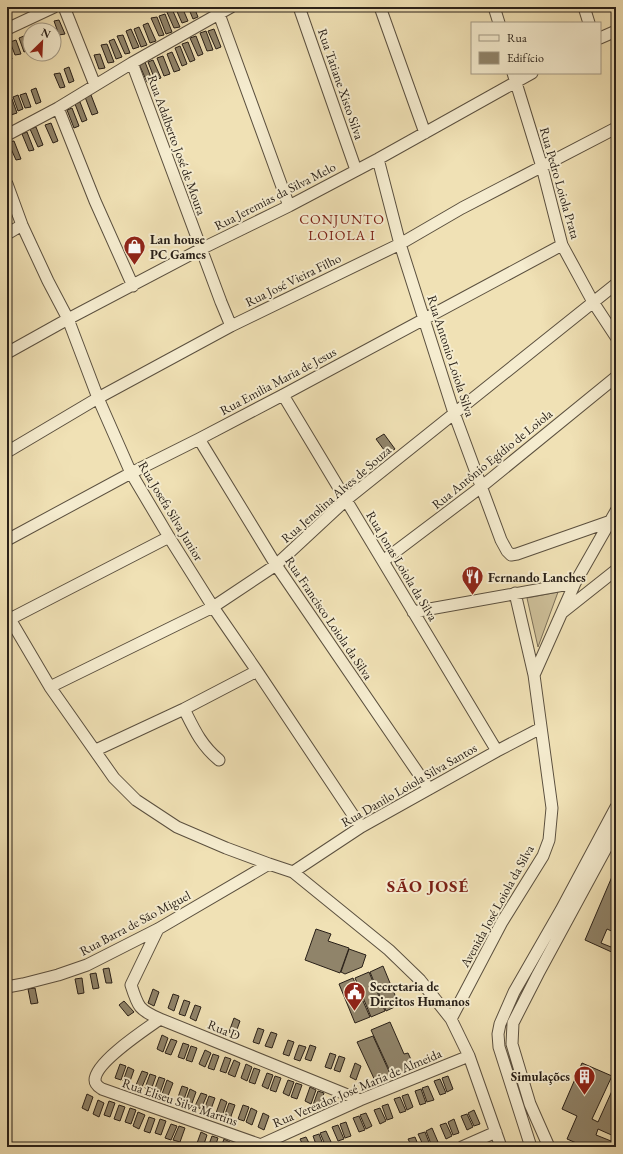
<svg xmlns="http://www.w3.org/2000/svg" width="623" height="1154" font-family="'EB Garamond',serif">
<rect width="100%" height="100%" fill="#f0e1b5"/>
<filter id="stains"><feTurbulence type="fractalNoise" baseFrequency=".005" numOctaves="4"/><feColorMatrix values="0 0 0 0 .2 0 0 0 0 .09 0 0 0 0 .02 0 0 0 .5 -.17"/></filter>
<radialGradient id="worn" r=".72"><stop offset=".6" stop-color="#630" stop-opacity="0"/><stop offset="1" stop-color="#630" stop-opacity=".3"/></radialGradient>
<!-- green -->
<path fill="#cec09a" stroke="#7c7059" d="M558,592L538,647L527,598Z"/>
<!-- building -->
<path fill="#90846a" stroke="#292018" d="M175,7H182L188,21L182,23Z
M188,7H194L198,17L193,19Z
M172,9L180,27L174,28L166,10Z
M165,14L172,32L166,34L159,16Z
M157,17L164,35L159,36L151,18Z
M59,20L65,34L59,35L54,21Z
M148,23L156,41L150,43L143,25Z
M139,27L147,45L141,47L134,29Z
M131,29L139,47L133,49L126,31Z
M214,29L221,47L216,49L208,31Z
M206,31L213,50L207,51L200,33Z
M123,35L130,53L125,54L117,36Z
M24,36L29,50L24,52L19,38Z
M196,36L203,54L198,56L190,38Z
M114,39L122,57L116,59L109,41Z
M16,40L21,54L15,55L10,42Z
M188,42L195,60L190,62L182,44Z
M107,44L114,62L108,63L101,45Z
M7,45L12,59L7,60Z
M180,46L187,64L182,66L175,48Z
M172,52L180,70L174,72L167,54Z
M100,54L105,68L99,69L94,55Z
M163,56L170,74L164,76L157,58Z
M153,60L161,78L155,80L148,62Z
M145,62L152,80L147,82L139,64Z
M69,67L74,81L69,83L64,69Z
M60,73L65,87L60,88L54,74Z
M36,88L41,102L36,104L31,90Z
M26,93L31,107L25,108L20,95Z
M18,95L23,109L18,111L13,97Z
M91,95L98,113L92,115L85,97Z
M12,99L17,113L11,115L7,100Z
M80,102L87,120L82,122L75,104Z
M72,108L79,126L74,128L67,110Z
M51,123L58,141L53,143L45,125Z
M36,127L43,145L38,147L30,129Z
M27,132L34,150L29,151L22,134Z
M14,141L21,159L16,160L8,142Z
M384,434L395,449L387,454L376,439Z
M614,872L616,873V933L607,929L601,943L611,947L616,937V954L585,940Z
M316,929L331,934L328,941L349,948L340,973L305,960Z
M349,949L366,955L362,967L345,974L341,972Z
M383,966L399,1005L386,1011L370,972Z
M109,968L112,983H106L103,969Z
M369,972L385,1011L371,1017L355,978Z
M96,973L99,988L93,989L90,974Z
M82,978L84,993L78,994L75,979Z
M353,978L370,1017L355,1023L339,984Z
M35,988L38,1003L31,1004L28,989Z
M153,989L159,992L154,1006L148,1003Z
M173,994L179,996L174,1011L168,1008Z
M184,1000L190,1002L185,1016L179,1014Z
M124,1001L134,1012L128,1016L119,1005Z
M195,1005L201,1007L196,1021L190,1018Z
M234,1018L240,1021L235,1035L229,1032Z
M390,1022L404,1054L408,1053L415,1068L393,1078L371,1030Z
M258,1028L264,1030L259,1044L253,1042Z
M271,1032L277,1034L272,1048L265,1046Z
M162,1035L168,1038L163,1052L157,1049Z
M373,1036L392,1078L377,1085L357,1042Z
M171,1039L177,1041L171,1055L165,1053Z
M288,1040L294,1042L289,1056L283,1054Z
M183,1043L189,1045L184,1059L178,1057Z
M299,1045L306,1047L300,1061L294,1059Z
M310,1045L316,1047L311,1061L305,1059Z
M191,1046L197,1048L192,1062L186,1060Z
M205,1050L211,1053L205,1067L199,1064Z
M330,1053L336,1055L331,1069L325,1067Z
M213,1054L219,1056L214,1070L208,1068Z
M339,1056L345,1058L340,1072L334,1070Z
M225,1057L231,1059L226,1073L220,1071Z
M234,1060L240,1063L235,1077L228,1074Z
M355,1063L361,1066L356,1080L350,1077Z
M582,1063L612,1076L592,1119L598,1122L616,1082V1137L598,1129L596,1135L616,1143V1147H581V1145L567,1139L577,1116L562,1109Z
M120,1064L126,1066L121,1080L115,1078Z
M246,1064L252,1067L247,1081L241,1078Z
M128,1067L134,1070L129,1084L123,1081Z
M254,1068L260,1070L255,1084L249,1082Z
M142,1071L148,1073L142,1087L136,1085Z
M267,1073L273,1075L268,1089L262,1086Z
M150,1074L156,1076L151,1090L145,1088Z
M275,1076L281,1078L276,1092L270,1090Z
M448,1076L453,1089L447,1092L442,1078Z
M159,1077L165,1079L160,1093L154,1091Z
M440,1079L446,1093L440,1095L434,1081Z
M167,1080L173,1083L168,1096L162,1094Z
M288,1080L294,1082L289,1096L283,1093Z
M296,1083L302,1085L297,1099L291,1097Z
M182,1086L188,1088L183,1102L177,1100Z
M428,1086L434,1100L427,1102L422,1088Z
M310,1087L316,1090L311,1104L305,1101Z
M190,1089L196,1092L191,1106L185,1103Z
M421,1089L426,1103L420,1105L415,1091Z
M318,1091L324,1093L319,1107L313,1105Z
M201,1093L207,1095L201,1109L195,1106Z
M87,1094L93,1097L88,1111L82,1108Z
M408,1094L413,1107L407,1110L402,1096Z
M209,1096L215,1098L210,1112L204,1110Z
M400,1097L406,1111L400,1113L394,1099Z
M221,1099L227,1102L222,1116L216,1113Z
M98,1100L104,1103L99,1117L93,1114Z
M109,1101L115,1103L110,1117L104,1115Z
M229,1103L235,1105L230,1119L224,1117Z
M388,1104L393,1118L387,1120L382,1106Z
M119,1105L125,1107L120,1121L114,1119Z
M243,1105L249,1107L244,1121L238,1119Z
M130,1108L136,1110L131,1124L125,1122Z
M251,1108L257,1111L252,1125L246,1122Z
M380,1108L386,1121L380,1124L374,1110Z
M474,1110L480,1124L474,1126L468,1113Z
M138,1112L145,1115L139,1129L133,1126Z
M263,1113L269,1116L264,1130L258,1127Z
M366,1113L372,1126L366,1129L360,1115Z
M467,1114L473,1127L467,1130L461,1116Z
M359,1116L365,1130L359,1132L353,1118Z
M149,1117L155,1119L150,1133L144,1131Z
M160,1119L166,1121L161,1135L155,1133Z
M454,1119L459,1133L453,1135L448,1122Z
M346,1122L351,1136L345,1138L340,1124Z
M446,1123L452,1136L446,1139L440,1125Z
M171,1124L177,1126L171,1140L165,1138Z
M338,1125L344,1139L338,1141L332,1127Z
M179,1126L185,1128L180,1142L173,1140Z
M432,1128L438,1142L431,1144L426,1131Z
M326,1131L332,1144L326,1147L320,1133Z
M201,1132L207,1135L203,1147H197L196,1146Z
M425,1132L430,1145L426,1147H424L418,1134Z
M319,1134L324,1147H317L313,1136Z
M212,1136L218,1138L215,1147H208Z
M306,1137L311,1147H304L300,1139Z
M415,1137L419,1147H412L408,1139Z
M224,1139L230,1142L228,1147H221Z"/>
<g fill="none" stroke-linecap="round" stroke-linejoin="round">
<defs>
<path id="minor" d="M64,7L95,85
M299,7L356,170
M380,7L425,133
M494,7L499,23
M584,7L589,23
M219,14L289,206
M7,29L54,7
M600,38L616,31
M132,63L221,302L231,326
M513,73L542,167L562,245L593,302L616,337
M58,108L95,201L133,286
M7,135L58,108L132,63L231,7
M378,159L400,244L454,413L501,540L507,551L511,555L517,554L611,521
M7,184L22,225L48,281L68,319L98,398L131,473L169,537L213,607L257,671L361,827
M7,234L22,225
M7,353L68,319L201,249L289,206L378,159L532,73
M283,395L497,751
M199,439L276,565L429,789
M7,452L98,398L231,326L400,244L462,208L616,128
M7,540L131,473L199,439L283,395L562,245
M383,561L481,487L616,377
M413,612L575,583
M563,612L616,570
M7,614L50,687L114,778L136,800L177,827L226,848L269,864L293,872L389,950L420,980L451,1019L469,1056L501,1147
M10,619L169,537
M534,675L575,583L616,511
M50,687L213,607L276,565L346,500L616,284
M184,709C194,729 201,745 219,760
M96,750L184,709L257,671
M293,872L361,827L497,751L541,728
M158,929L131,985C138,1007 139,1010 160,1019
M7,987L23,984L58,975L87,965L158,929L269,864
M451,1019L502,922L543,856L549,840L552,808L534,675L515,593
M261,1145L102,1089C99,1087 95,1085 95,1080C95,1062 146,1029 160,1019L360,1100
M256,1147L360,1100L469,1056
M462,1147L496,1132
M531,1147L499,1047L498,1034L500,1024L514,992L561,910L616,807
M549,1147L530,1104L512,1044L513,1023L538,974L616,830"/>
</defs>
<!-- minor casing -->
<use href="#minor" stroke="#5b503f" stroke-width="13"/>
<!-- minor -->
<use href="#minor" stroke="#f5eccf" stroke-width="11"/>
</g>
<!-- icons -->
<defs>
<symbol id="shop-pin" viewBox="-11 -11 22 30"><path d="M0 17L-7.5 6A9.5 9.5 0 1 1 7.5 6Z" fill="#8f2418" stroke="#f5eccf"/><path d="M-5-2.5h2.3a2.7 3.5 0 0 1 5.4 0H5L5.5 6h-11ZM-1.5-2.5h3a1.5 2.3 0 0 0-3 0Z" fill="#fff"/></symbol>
<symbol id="restaurant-pin" viewBox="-11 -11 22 30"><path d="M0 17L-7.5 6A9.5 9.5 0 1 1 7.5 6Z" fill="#8f2418" stroke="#f5eccf"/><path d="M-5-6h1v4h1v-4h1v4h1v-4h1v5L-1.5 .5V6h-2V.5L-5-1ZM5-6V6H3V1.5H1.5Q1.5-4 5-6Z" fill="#fff"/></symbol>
<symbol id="civic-pin" viewBox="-11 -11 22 30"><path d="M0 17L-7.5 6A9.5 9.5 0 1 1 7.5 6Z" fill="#8f2418" stroke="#f5eccf"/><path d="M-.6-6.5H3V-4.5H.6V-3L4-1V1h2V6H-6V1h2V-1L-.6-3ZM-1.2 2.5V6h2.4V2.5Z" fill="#fff"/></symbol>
<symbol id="building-pin" viewBox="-11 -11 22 30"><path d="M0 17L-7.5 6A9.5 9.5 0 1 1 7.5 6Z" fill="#8f2418" stroke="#f5eccf"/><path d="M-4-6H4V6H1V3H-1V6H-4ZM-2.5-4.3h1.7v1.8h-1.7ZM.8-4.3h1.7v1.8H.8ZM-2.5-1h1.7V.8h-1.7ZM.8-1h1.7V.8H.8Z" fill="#fff"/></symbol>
</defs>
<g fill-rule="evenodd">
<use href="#shop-pin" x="122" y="234" width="25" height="34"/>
<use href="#restaurant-pin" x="460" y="564" width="25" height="34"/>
<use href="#civic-pin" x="342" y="980" width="25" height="34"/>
<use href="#building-pin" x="572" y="1064" width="25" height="34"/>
</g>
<g text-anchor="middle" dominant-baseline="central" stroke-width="4" stroke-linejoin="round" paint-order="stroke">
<!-- street labels -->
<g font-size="13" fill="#292018" stroke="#f5eccf">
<text transform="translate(341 84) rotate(71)">Rua Tatiane Xisto Silva</text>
<text transform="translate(177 145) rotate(70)">Rua Adalberto José de Moura</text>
<text transform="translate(560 183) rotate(74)">Rua Pedro Loiola Prata</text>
<text transform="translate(275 196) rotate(-27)">Rua Jeremias da Silva Melo</text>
<text transform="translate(293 280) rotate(-26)">Rua José Vieira Filho</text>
<text transform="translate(451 356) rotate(72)">Rua Antonio Loiola Silva</text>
<text transform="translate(278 381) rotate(-28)">Rua Emilia Maria de Jesus</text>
<text transform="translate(492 459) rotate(-39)">Rua Antônio Egídio de Loiola</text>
<text transform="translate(336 494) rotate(-41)">Rua Jenolina Alves de Souza</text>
<text transform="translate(171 511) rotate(59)">Rua Josefa Silva Junior</text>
<text transform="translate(402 566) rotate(59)">Rua Jonas Loiola da Silva</text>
<text transform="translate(329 618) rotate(56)">Rua Francisco Loiola da Silva</text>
<text transform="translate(409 785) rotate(-30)">Rua Danilo Loiola Silva Santos</text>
<text transform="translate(497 906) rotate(-61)">Avenida José Loiola da Silva</text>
<text transform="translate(135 923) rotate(-28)">Rua Barra de São Miguel</text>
<text transform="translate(224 1030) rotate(22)">Rua D</text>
<text transform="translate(357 1088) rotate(-23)">Rua Vereador José Maria de Almeida</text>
<text transform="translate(180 1102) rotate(19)">Rua Eliseu Silva Martins</text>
</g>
<!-- poi labels -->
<g font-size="13" font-weight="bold" fill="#292018" stroke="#f5eccf" text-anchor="start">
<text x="150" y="239">Lan house<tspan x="150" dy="15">PC Games</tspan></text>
<text x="488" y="577">Fernando Lanches</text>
<text x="370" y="986">Secretaria de<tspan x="370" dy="15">Direitos Humanos</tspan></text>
<text x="570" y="1076" text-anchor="end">Simulações</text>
</g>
<!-- neighbourhood labels -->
<g font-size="14" letter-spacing="1" fill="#7a1f14" stroke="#f5eccf">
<text x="342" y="219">CONJUNTO<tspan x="342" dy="16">LOIOLA I</tspan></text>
</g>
<!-- district labels -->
<g font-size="17" font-weight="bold" letter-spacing="1" fill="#7a1f14" stroke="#f5eccf">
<text x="428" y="886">SÃO JOSÉ</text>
</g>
</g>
<!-- margin -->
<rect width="623" height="1154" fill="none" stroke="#f0e1b5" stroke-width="24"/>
<rect x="8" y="8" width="607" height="1138" fill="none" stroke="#292018" stroke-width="2"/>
<rect x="12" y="12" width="599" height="1130" fill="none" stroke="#292018"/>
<!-- legend -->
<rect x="471" y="22" width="130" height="52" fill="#f5eccf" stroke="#a39a86"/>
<rect x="479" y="35" width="20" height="6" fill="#f5eccf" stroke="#a39a86"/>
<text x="507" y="42" font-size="12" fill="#292018">Rua</text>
<rect x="479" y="52" width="20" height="12" fill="#90846a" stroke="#a39a86"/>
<text x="507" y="62" font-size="12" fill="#292018">Edifício</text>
<!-- north arrow -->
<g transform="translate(42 42) rotate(24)"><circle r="19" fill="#f5eccf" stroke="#a39a86"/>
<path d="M0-3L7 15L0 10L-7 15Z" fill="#8f2418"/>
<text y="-6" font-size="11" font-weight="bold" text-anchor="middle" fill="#292018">N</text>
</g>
<rect width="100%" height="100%" filter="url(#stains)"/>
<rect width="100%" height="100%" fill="url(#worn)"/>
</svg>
